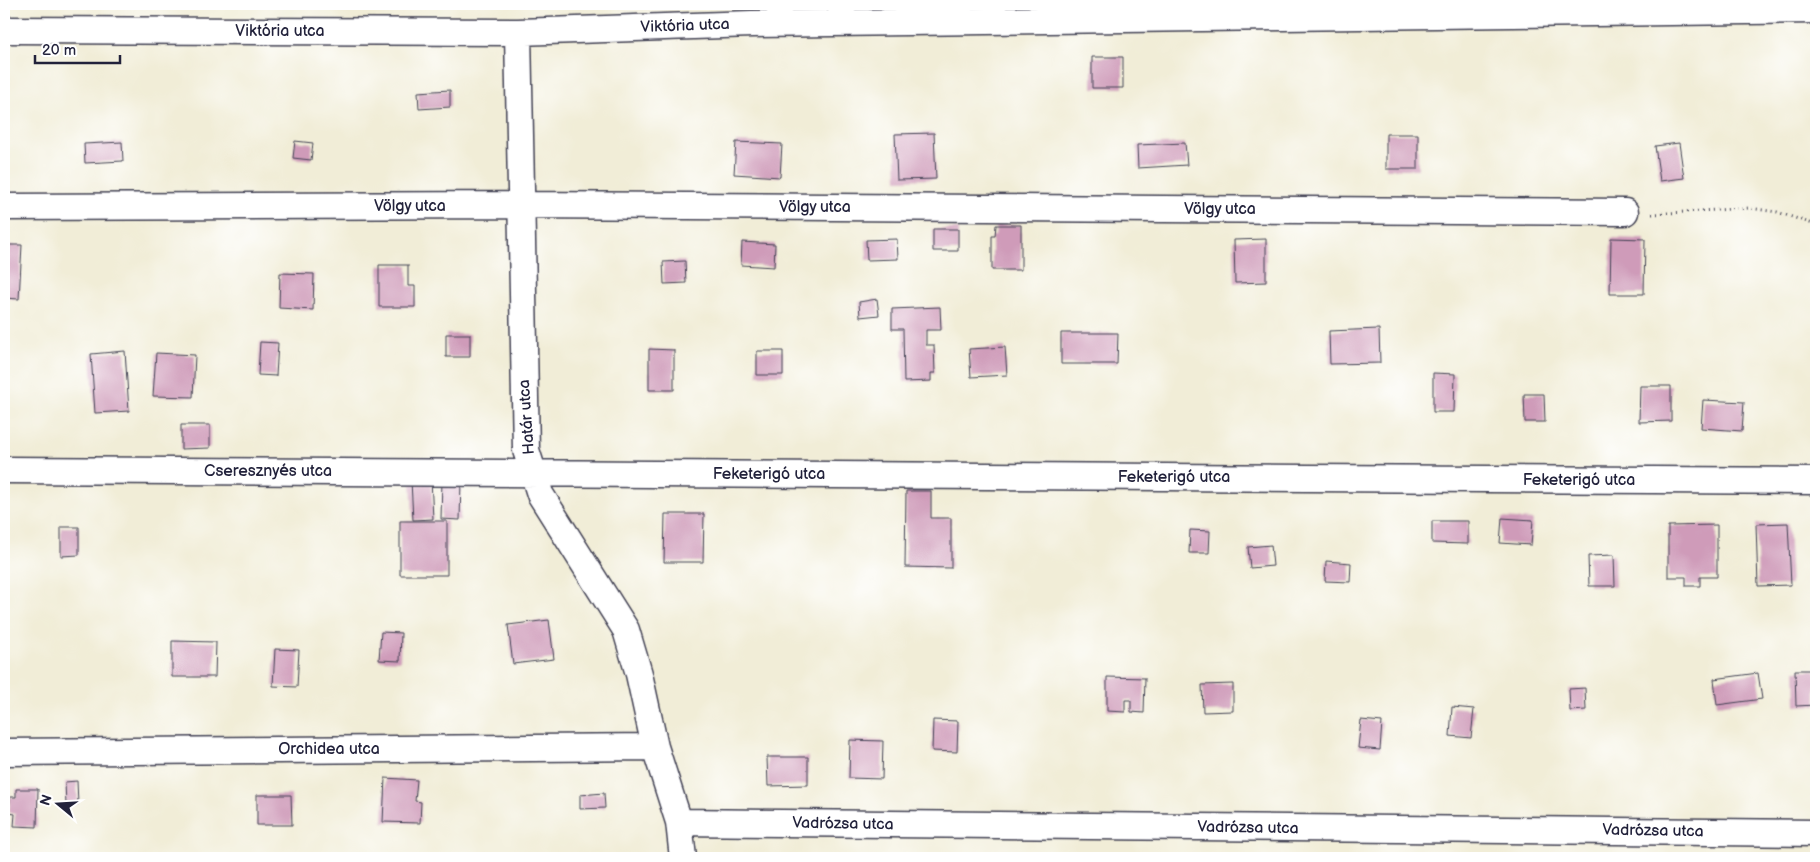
<svg xmlns="http://www.w3.org/2000/svg" width="1820" height="862" font-family="'Balsamiq Sans',sans-serif">
<rect width="100%" height="100%" fill="#fff"/>
<filter id="ink" filterUnits="userSpaceOnUse"><feTurbulence type="fractalNoise" baseFrequency=".02" numOctaves="2"/><feDisplacementMap in="SourceGraphic" scale="10" xChannelSelector="R" yChannelSelector="G"/><feConvolveMatrix kernelMatrix="1 2 1 2 8 2 1 2 1" color-interpolation-filters="sRGB"/></filter>
<filter id="wash" filterUnits="userSpaceOnUse"><feTurbulence type="fractalNoise" baseFrequency=".0096" numOctaves="4" result="noise"/><feDisplacementMap in="SourceGraphic" scale="20" xChannelSelector="R" yChannelSelector="G"/><feGaussianBlur stdDeviation="1.12" result="paint"/><feColorMatrix in="noise" values="0 0 0 0 0 0 0 0 0 0 0 0 0 0 0 0 0 1.4 0 .05"/><feComposite in="paint" operator="in"/></filter>
<g filter="url(#wash)">
<rect width="100%" height="100%" fill="#f1edd7"/>
<g id="blocks">
<!-- building -->
<path fill="#cf9bb9" d="M1092,57H1123V88H1092Z
M450,90V107L419,109L418,92Z
M934,133L936,179L897,180L895,134Z
M1386,134H1418V169H1386Z
M295,141L313,143L311,160L293,158Z
M122,142L123,161L85,163L84,144Z
M736,142L782,144L780,177L734,174Z
M1185,143L1187,165L1138,168L1137,145Z
M1679,143L1684,178L1660,181L1655,146Z
M996,225H1021V270H992V236H995Z
M933,229H958V251H933Z
M1611,238L1645,239L1644,294H1610Z
M897,239L898,259L867,260L866,240Z
M1266,239V282L1235,283L1234,240Z
M742,242L775,244L774,267L741,265Z
M4,245H22L19,299L4,298Z
M685,261L686,283L664,284L663,262Z
M379,265H408V286H415V307H379Z
M280,273L314,274L313,310L279,308Z
M877,299L879,315L860,317L859,302Z
M940,307L941,330H926V345H934L935,373H931V381L904,382L903,329H892V309Z
M1379,329L1380,363L1330,364L1329,331Z
M1061,333H1118L1117,364H1061Z
M446,334H470V357H446Z
M260,342L278,343L276,376L258,375Z
M1005,347L1007,375L971,377L969,349Z
M649,349L674,350V390H649Z
M125,351L129,411L95,413L91,354Z
M757,351H783V375H757Z
M156,353L195,355L193,397L153,396Z
M1433,373L1455,374L1454,412H1433Z
M1640,386H1671V421L1639,422Z
M1524,394H1544L1545,422H1525Z
M1703,400L1744,402L1742,431L1701,428Z
M181,425H210V448L181,449Z
M431,479L433,519L413,520L411,480Z
M442,480L461,481L460,520L441,519Z
M906,491H931V518H951V568L905,567Z
M665,514H704L703,562H664Z
M1502,518L1533,520L1531,545L1500,543Z
M400,521H447V575H400Z
M1432,521H1468V544L1432,543Z
M1788,523L1791,585L1758,586L1756,524Z
M1717,525V577H1700V586H1686V577H1668V526Z
M61,527H79V555L61,556Z
M1190,530L1210,531L1209,553H1189Z
M1271,545L1273,566L1250,568L1248,547Z
M1614,555L1615,586H1589L1588,556Z
M1326,561L1351,563L1350,582L1325,581Z
M549,620L554,659L513,664L508,625Z
M381,632L401,633L400,661L379,660Z
M172,641L216,642L215,677H172Z
M275,649L299,650L297,687L273,686Z
M1795,670H1816V705L1796,706Z
M1758,673L1762,699L1717,705L1714,679Z
M1107,677L1145,678L1144,713L1131,712V700H1125V712L1107,711Z
M1233,684V711L1203,712L1202,685Z
M1585,688L1586,710L1570,711L1569,689Z
M1452,707L1474,709L1471,738L1450,736Z
M933,720L958,721L957,752L932,751Z
M1361,720L1382,722L1380,750L1358,748Z
M850,740L883,741L882,779L849,778Z
M767,757H808V785L768,786Z
M385,778L417,780L415,801L421,802L420,823L383,822Z
M77,781L78,804L66,805L65,782Z
M16,789H38L37,827L14,826L15,814L9,813L10,797H16Z
M604,793L605,808L580,809V795Z
M257,795H291L292,825H257Z"/>
</g>
</g>
<g filter="url(#ink)">
<use href="#blocks" fill-opacity="0" stroke="#414052" stroke-width="1"/>
<g fill="none" stroke-linecap="round" stroke-linejoin="round">
<defs>
<path id="street" d="M4,30L518,32L752,24L1816,10
M518,32L526,450L540,494L626,630L639,674L655,747L679,822L683,858
M4,207L519,205L1625,212
M4,470L1816,481
M4,752L655,747
M679,822L1816,833"/>
</defs>
<!-- street casing -->
<use href="#street" stroke="#414052" stroke-width="29"/>
<!-- path -->
<path stroke="#414052" stroke-width="3" stroke-dasharray="1 4" stroke-linecap="butt" d="M1652,214L1749,208L1777,212L1816,225"/>
<!-- street -->
<use href="#street" stroke="#fff" stroke-width="26"/>
</g>
</g>
<g text-anchor="middle" dominant-baseline="central" stroke-width="4.5" stroke-linejoin="round" paint-order="stroke">
<!-- street labels -->
<g font-size="16" fill="#22223b" stroke="#fff">
<text transform="translate(685 26) rotate(-2)">Viktória utca</text>
<text x="280" y="31">Viktória utca</text>
<text x="410" y="206">Völgy utca</text>
<text x="815" y="207">Völgy utca</text>
<text x="1220" y="209">Völgy utca</text>
<text transform="translate(527 417) rotate(-94)">Határ utca</text>
<text x="268" y="471">Cseresznyés utca</text>
<text x="769" y="474">Feketerigó utca</text>
<text x="1174" y="477">Feketerigó utca</text>
<text x="1579" y="480">Feketerigó utca</text>
<text x="329" y="749">Orchidea utca</text>
<text transform="translate(843 824) rotate(1)">Vadrózsa utca</text>
<text transform="translate(1248 828) rotate(1)">Vadrózsa utca</text>
<text transform="translate(1653 831) rotate(1)">Vadrózsa utca</text>
</g>
</g>
<!-- margin -->
<rect width="1820" height="862" fill="none" stroke="#fff" stroke-width="20"/>
<!-- north arrow -->
<g transform="translate(58 804) rotate(288)" stroke="#ffffff" stroke-width="4" paint-order="stroke">
<path d="M0-4L9 19L0 12L-9 19Z" fill="#22223b"/>
<text y="-8" font-size="14" font-weight="bold" text-anchor="middle" fill="#22223b">N</text>
</g>
<!-- scale -->
<path d="M35 55v8h85v-8" fill="none" stroke="#22223b" stroke-width="2.5"/>
<text x="42" y="55" font-size="15" fill="#22223b" stroke="#ffffff" stroke-width="4" paint-order="stroke">20 m</text>
</svg>
